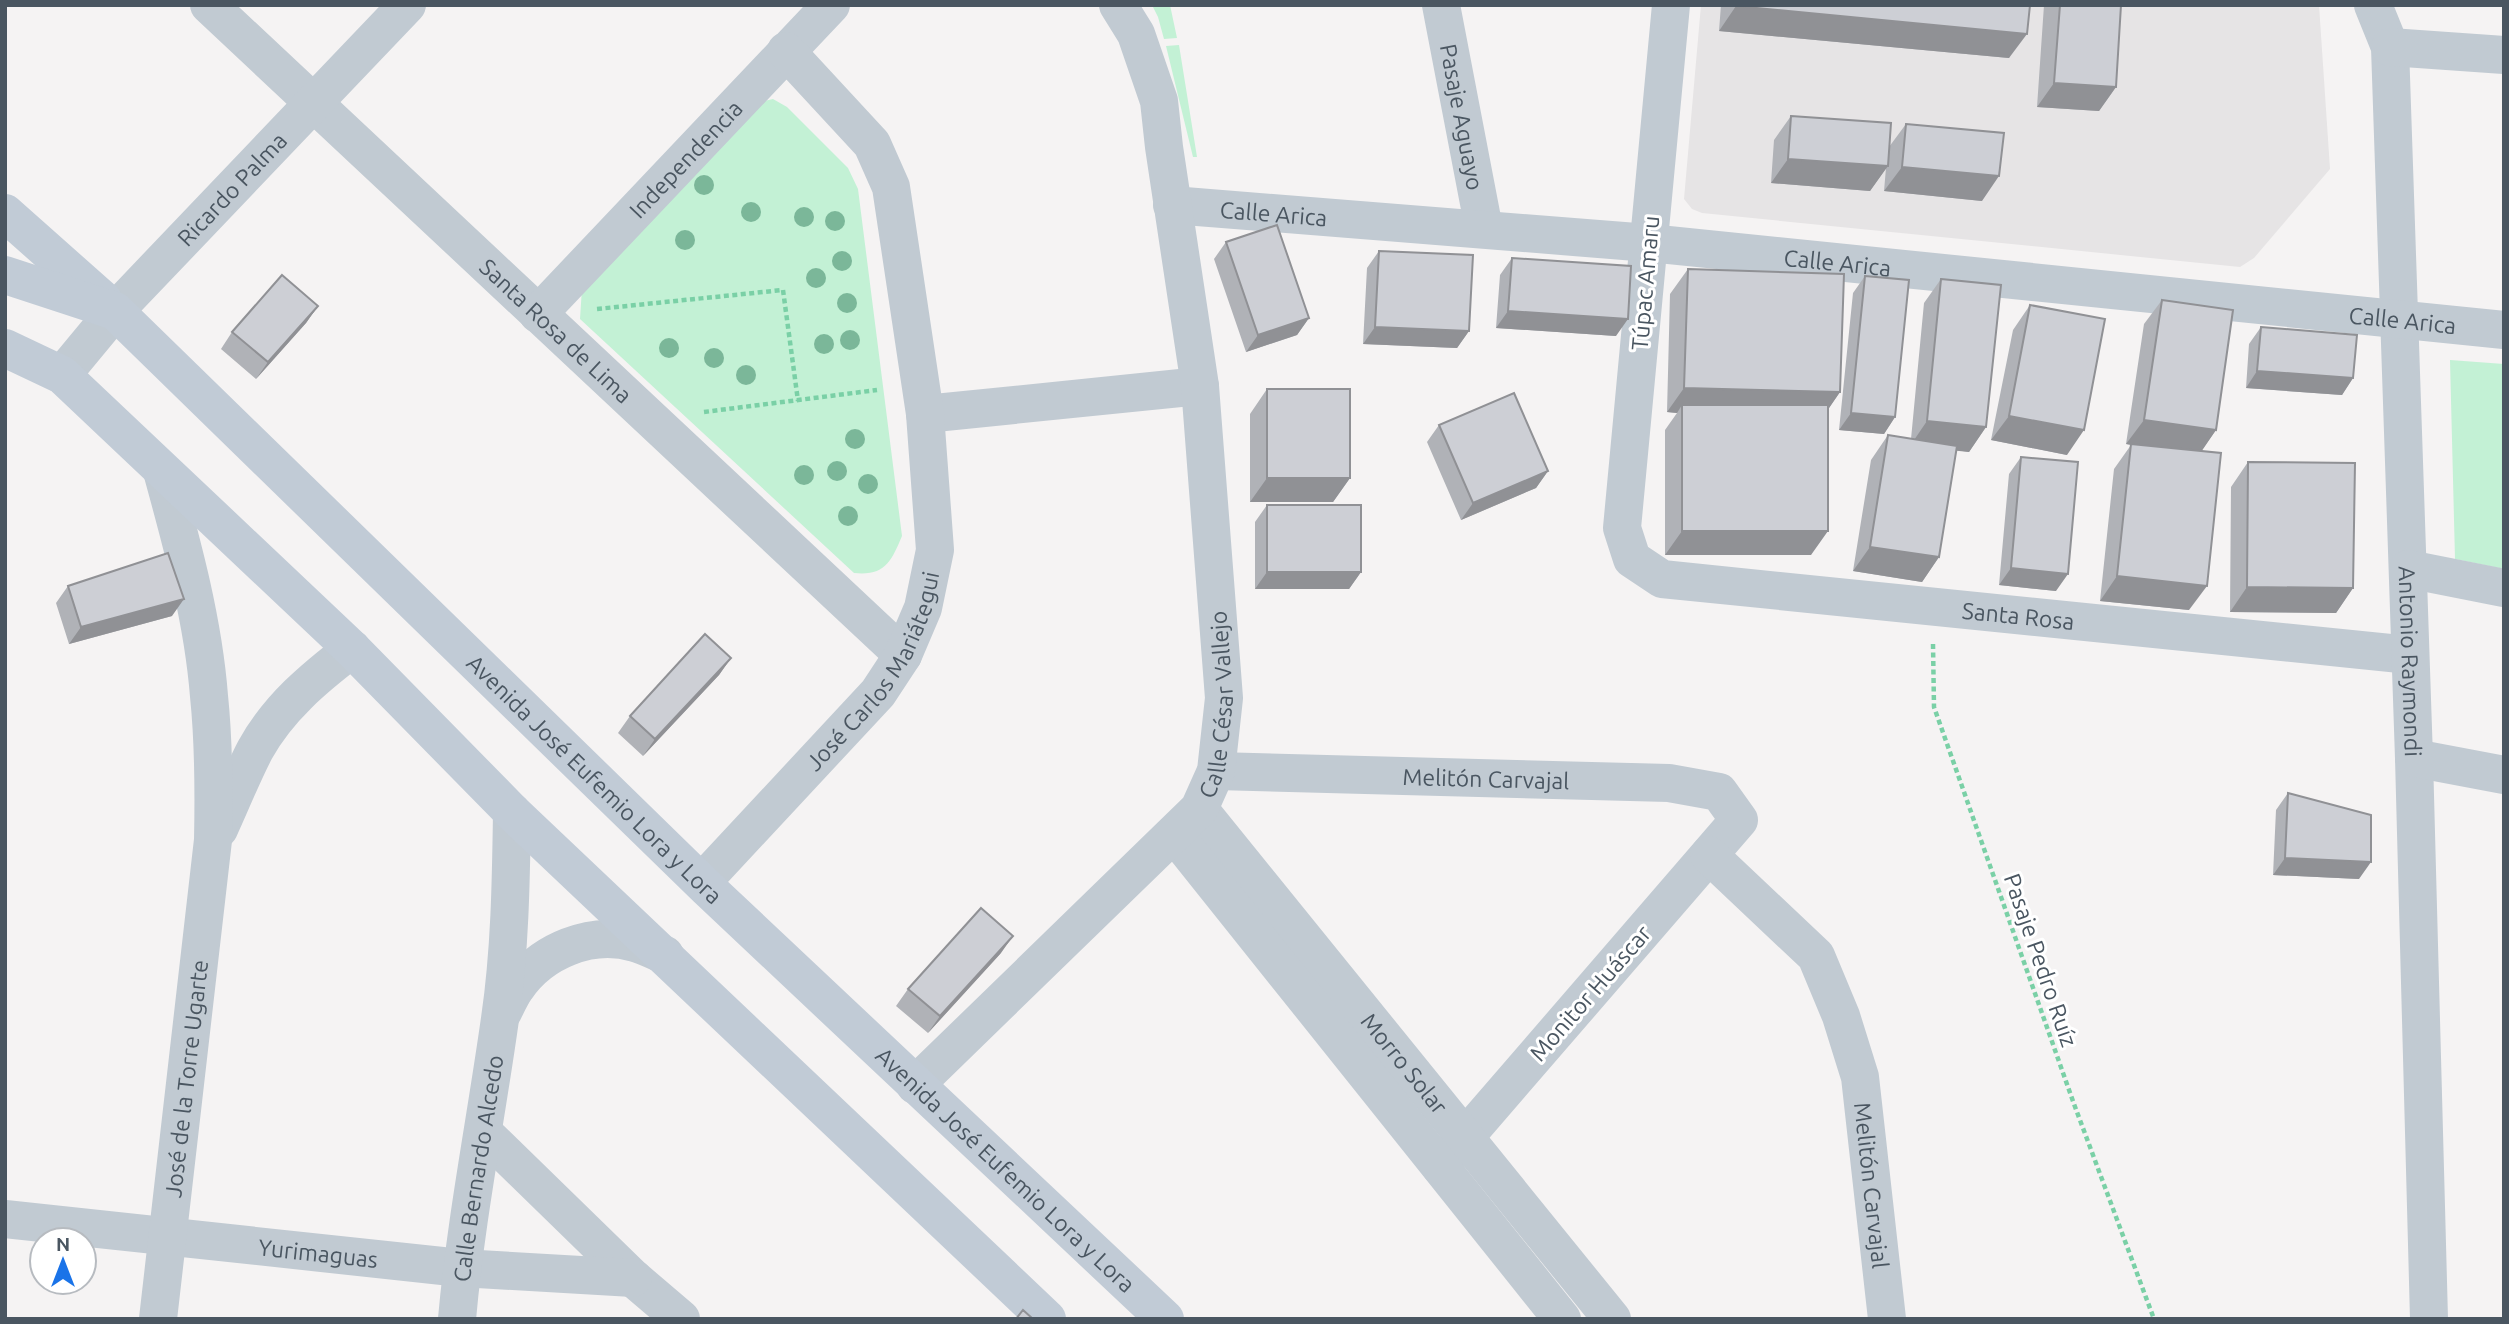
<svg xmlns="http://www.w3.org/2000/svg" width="2509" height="1324" font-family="Ubuntu,sans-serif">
<rect width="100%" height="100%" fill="#f5f3f3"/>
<!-- education -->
<path fill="#e6e4e5" d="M1701,5H2319L2330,169L2254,258L2240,267L1702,213L1692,209L1684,199Z"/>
<!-- green -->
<path fill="#c3f1d5" d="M1152,5H1170L1177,38L1164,39L1158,17Z
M1179,45L1197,157H1193L1166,46Z
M773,99L787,107L848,168L858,189L902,536C891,562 885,576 854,573L580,319L582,288L755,103Z
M2450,360L2504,364V569L2455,559Z"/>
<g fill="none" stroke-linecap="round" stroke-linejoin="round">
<!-- path -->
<path stroke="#7ad0a6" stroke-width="4.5" stroke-dasharray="5 3.5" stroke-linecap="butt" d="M597,309L783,290L798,401
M704,412L877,390
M1933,644L1934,707L2074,1104L2154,1319"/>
<!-- street -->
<g stroke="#c1cad2" stroke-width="38">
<path id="s1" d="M209,5L903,655"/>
<path id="s2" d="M1441,5L1484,229"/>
<path id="s3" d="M1671,5L1622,528L1632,559L1662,579L2410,655"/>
<path id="s4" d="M2373,5L2390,47L2414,758L2429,1319"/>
<path d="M2390,47L2504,55"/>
<path id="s5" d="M1172,205L1649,243L2504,330"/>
<path id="s6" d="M538,314L831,5"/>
<path id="s7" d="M62,375L115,311L407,5"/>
<path d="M925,414L1200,386"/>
<path d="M2408,569L2504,588"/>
<path d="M2414,758L2504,775"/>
<path id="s8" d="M1216,771L1669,783L1719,792L1739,820L1440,1166"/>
<path id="s9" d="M1199,809L1612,1319"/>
<path d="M219,829C231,803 242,775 255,750C278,708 314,678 352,649"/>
<path d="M1174,834L1562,1319"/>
<path id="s10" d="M1709,855L1816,956L1841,1016L1860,1077L1887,1319"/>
<path id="s11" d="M702,882L878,693L903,655L923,608L935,550L925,414L891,187L872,144L786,51"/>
<path d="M503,1012C507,1004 511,995 516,988C541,951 591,930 635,943C645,946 655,951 665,955"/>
<path id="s12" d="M915,1085L1199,809L1216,771L1224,698L1200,386L1164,147L1159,101L1136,34L1118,5"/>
<path d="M483,1132L633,1278L681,1319"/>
<path id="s13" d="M5,1219L461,1268L633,1278"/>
<path id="s14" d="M158,1319L213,840C214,792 214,744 209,696C203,619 182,544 162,471"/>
<path id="s15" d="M457,1319C466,1218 486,1119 500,1019C510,951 511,881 512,812"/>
</g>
<!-- secondary -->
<g stroke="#c1cbd6" stroke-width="38">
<path d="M5,213L103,300"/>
<path id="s16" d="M5,275L115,311L707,888L1165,1319"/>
<path d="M5,348L62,375L352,649L512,812L1047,1319"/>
</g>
</g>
<!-- trees -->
<g fill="#7bb799">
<circle cx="704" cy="185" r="10"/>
<circle cx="751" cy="212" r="10"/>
<circle cx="804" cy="217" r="10"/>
<circle cx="835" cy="221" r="10"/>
<circle cx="685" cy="240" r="10"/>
<circle cx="842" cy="261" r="10"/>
<circle cx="816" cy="278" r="10"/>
<circle cx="847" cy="303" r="10"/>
<circle cx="850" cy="340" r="10"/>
<circle cx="824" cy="344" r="10"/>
<circle cx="669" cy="348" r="10"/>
<circle cx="714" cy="358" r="10"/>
<circle cx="746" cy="375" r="10"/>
<circle cx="855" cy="439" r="10"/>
<circle cx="837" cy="471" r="10"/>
<circle cx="804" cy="475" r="10"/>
<circle cx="868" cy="484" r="10"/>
<circle cx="848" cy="516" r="10"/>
</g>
<!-- wall -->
<path fill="#b0b2b7" d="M1721,5H2030L2009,58L1719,31Z
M2044,5H2121L2116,87L2099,111L2037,107Z
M1791,116L1889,147L1906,124L1982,201L1884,191L1886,168L1870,191L1771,183L1774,140Z
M1226,242L1309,318L1297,335L1246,352L1214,259Z
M1379,251L1469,331L1457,348L1363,344L1367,268Z
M1512,258L1616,336L1496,328L1500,275Z
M1688,269L1840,392L1828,409L1811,555H1665V430L1677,413L1667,412L1670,294Z
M1865,276L1895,417L1884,434L1839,430L1853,293Z
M1941,279L1986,427L1969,452L1956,450L1939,557L1922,582L1853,571L1871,460L1888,435L1911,439L1924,303Z
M2162,300L2216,430L2201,451L2189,610L2100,601L2114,469L2131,445L2126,444L2144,324Z
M2030,305L2067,455L1991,440L2013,330Z
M318,306L306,323L256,379L221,349L232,332Z
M2261,327L2353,378L2342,395L2246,388L2249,344Z
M1267,389L1350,478L1333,502H1250V414Z
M1439,425L1548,471L1536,488L1461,520L1427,442Z
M2021,457L2056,591L1999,585L2009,474Z
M2248,462L2353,588L2336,613L2230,612L2231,487Z
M1267,505L1361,572L1349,589H1255V522Z
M68,586L172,616L69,644L56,603Z
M731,658L719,675L643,756L618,733L630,716Z
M2288,793L2359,879L2273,875L2276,810Z
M1001,953L928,1033L896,1006L908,989Z"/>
<!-- shaded-wall -->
<path fill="#909195" d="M1736,6L2027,34L2009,58L1719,31Z
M2054,83L2116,87L2099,111L2037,107Z
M1788,159L1888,166L1870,191L1771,183Z
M1902,167L1999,176L1982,201L1884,191Z
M318,306L306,323L256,379L268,362Z
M1508,311L1628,319L1616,336L1496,328Z
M1309,318L1297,335L1246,352L1258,335Z
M1375,327L1469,331L1457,348L1363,344Z
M2257,371L2353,378L2342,395L2246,388Z
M1684,388L1840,392L1823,417L1682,405L1677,413L1667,412Z
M1851,413L1895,417L1884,434L1839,430Z
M2009,416L2084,430L2067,455L1991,440Z
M2144,420L2216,430L2199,455L2126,444Z
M1927,421L1986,427L1969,452L1910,446Z
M1548,471L1536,488L1461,520L1473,503Z
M1267,478H1350L1333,502H1250Z
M1682,531H1828L1811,555H1665Z
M1870,547L1939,557L1922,582L1853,571Z
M2011,568L2068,574L2056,591L1999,585Z
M1267,572H1361L1349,589H1255Z
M2117,576L2207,586L2189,610L2100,601Z
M2247,587L2353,588L2336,613L2230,612Z
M184,599L172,616L69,644L81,627Z
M731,658L719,675L643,756L655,739Z
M2285,858L2371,862L2359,879L2273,875Z
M1013,936L1001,953L928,1033L940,1016Z"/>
<!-- building -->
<path fill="#cdcfd5" stroke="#909195" stroke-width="2" d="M1736,5H2030L2027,34L1736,6Z
M2060,5H2121L2116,87L2054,83Z
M1791,116L1891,123L1888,166L1788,159Z
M1906,124L2004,133L1999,176L1902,167Z
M1277,225L1309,318L1258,335L1226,242Z
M1379,251L1473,255L1469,331L1375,327Z
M1512,258L1631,266L1628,319L1508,311Z
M1688,269L1844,274L1840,392L1684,388Z
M282,275L318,306L268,362L232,332Z
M1865,276L1909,280L1895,417L1851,413Z
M1941,279L2001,285L1986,427L1927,421Z
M2162,300L2233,310L2216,430L2144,420Z
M2030,305L2105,319L2084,430L2009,416Z
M2261,327L2357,335L2353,378L2257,371Z
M1267,389H1350V478H1267Z
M1514,393L1548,471L1473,503L1439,425Z
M1682,405H1828V531H1682Z
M1888,435L1957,446L1939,557L1870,547Z
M2131,444L2221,453L2207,586L2117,576Z
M2021,457L2078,462L2068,574L2011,568Z
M2248,462L2355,463L2353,588L2247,587Z
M1267,505H1361V572H1267Z
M168,553L184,599L81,627L68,586Z
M705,634L731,658L655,739L630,716Z
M2288,793L2371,815V862L2285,858Z
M981,908L1013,936L940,1016L908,989Z
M1023,1310L1033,1319H1016Z"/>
<g text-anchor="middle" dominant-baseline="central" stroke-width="6" stroke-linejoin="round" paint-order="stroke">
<!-- street labels -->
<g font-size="23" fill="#4a5661" stroke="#fff">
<text stroke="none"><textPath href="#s2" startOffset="114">Pasaje Aguayo</textPath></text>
<text stroke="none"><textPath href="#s6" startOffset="214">Independencia</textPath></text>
<text stroke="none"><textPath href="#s7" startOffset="252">Ricardo Palma</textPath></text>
<text stroke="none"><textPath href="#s5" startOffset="102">Calle Arica</textPath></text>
<text stroke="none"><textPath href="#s5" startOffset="668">Calle Arica</textPath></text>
<text transform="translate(1645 283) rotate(-85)">Túpac Amaru</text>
<text stroke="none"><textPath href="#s5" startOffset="1236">Calle Arica</textPath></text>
<text stroke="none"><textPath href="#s1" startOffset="476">Santa Rosa de Lima</textPath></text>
<text stroke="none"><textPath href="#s3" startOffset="952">Santa Rosa</textPath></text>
<text stroke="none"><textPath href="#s4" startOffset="660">Antonio Raymondi</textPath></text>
<text stroke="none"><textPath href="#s11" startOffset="275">José Carlos Mariátegui</textPath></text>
<text stroke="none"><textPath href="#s12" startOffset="504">Calle César Vallejo</textPath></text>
<text stroke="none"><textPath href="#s16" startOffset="786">Avenida José Eufemio Lora y Lora</textPath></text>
<text stroke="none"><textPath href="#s8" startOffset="270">Melitón Carvajal</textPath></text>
<text transform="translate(2041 960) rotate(71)">Pasaje Pedro Ruíz</text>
<text transform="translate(1590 993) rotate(-49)">Monitor Huáscar</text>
<text stroke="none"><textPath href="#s9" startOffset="327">Morro Solar</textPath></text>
<text stroke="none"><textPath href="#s14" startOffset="242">José de la Torre Ugarte</textPath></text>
<text stroke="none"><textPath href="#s15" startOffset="152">Calle Bernardo Alcedo</textPath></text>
<text stroke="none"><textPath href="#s16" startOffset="1353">Avenida José Eufemio Lora y Lora</textPath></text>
<text stroke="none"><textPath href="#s10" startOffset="385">Melitón Carvajal</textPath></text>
<text stroke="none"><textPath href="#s13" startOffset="315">Yurimaguas</textPath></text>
</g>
</g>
<!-- border -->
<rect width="2509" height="1324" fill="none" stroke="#4a5661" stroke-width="14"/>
<!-- north arrow -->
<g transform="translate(63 1261)"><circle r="33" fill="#ffffff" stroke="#b7bbc0" stroke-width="2"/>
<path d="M0-5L12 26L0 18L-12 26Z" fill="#1a73e8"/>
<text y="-10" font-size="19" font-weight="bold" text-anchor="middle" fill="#4a5661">N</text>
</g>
</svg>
